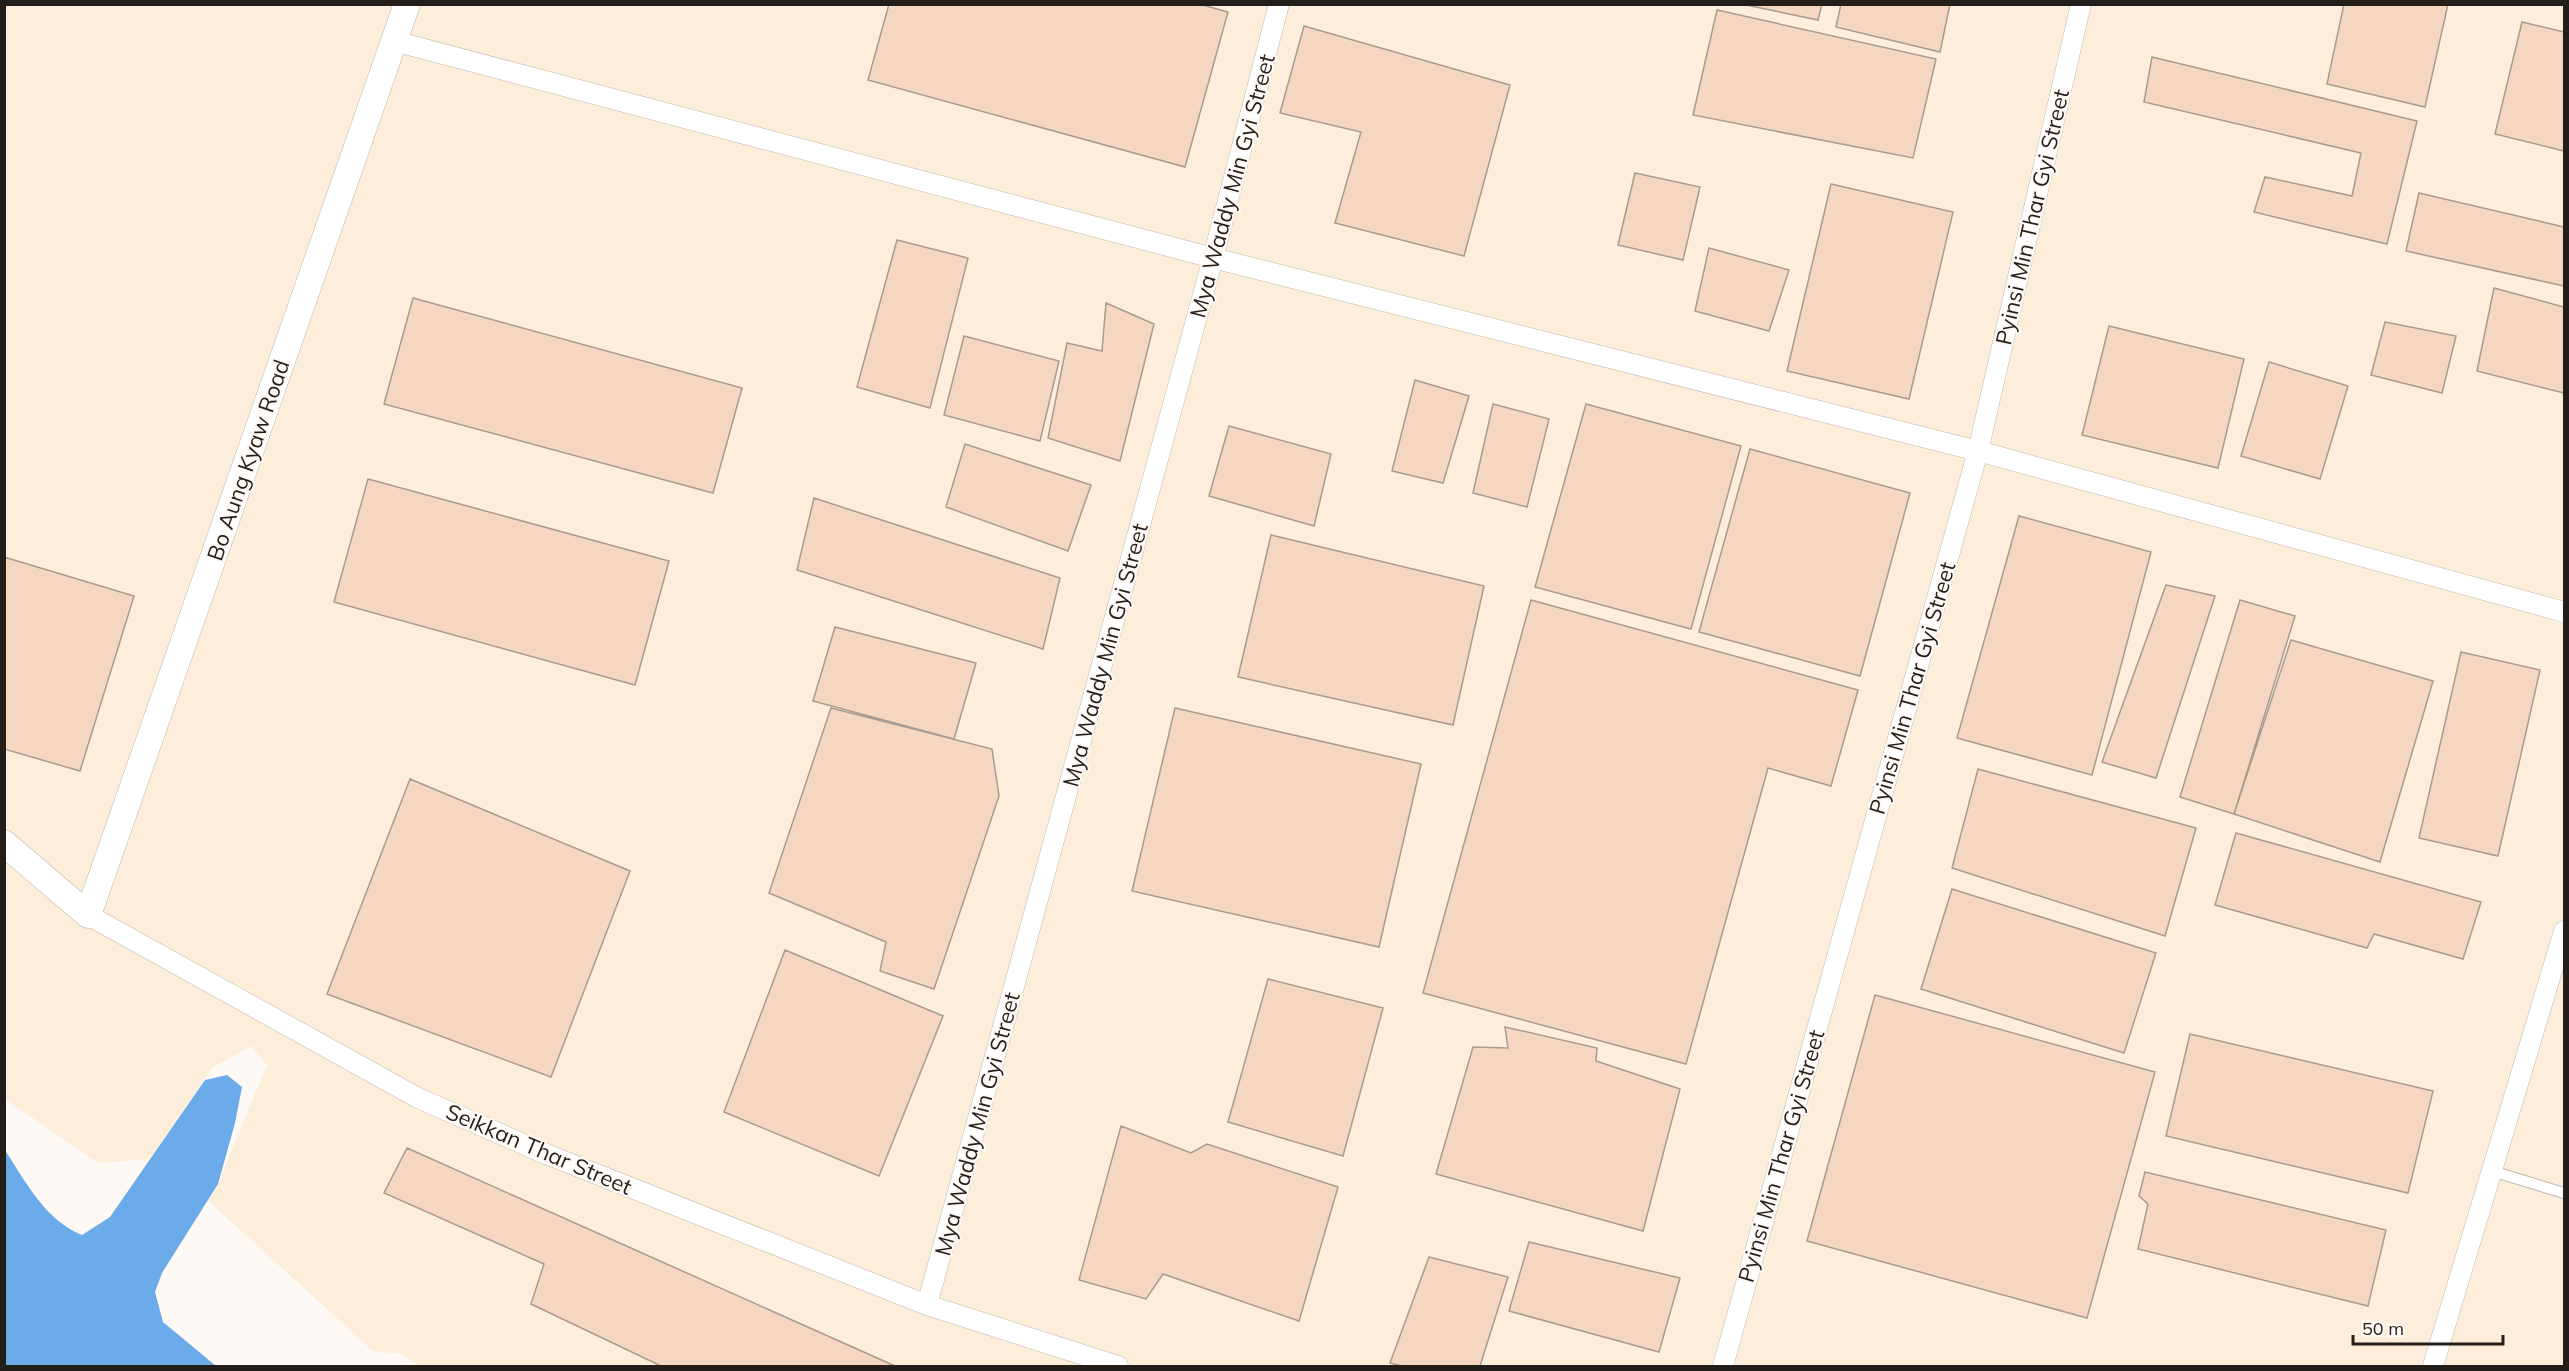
<svg xmlns="http://www.w3.org/2000/svg" width="2569" height="1371" font-family="Mulish,sans-serif">
<rect width="100%" height="100%" fill="#fef9f4"/>
<!-- industrial -->
<path fill="#fdeddb" d="M5,5H2564V1366H418L402,1354L373,1351L207,1200L218,1184L267,1065L251,1046L212,1068L150,1159L98,1163L5,1099Z"/>
<!-- water -->
<path fill="#6babe9" d="M227,1075L242,1087L235,1123L218,1184L162,1273L155,1292L163,1322L216,1366H5V1150C25,1181 46,1221 82,1235L110,1217L205,1080Z"/>
<!-- building -->
<path fill="#f5d7c1" stroke="#a99b90" stroke-width="1.5" d="M889,4H1199L1228,12L1185,167L868,80Z
M1741,4H1822L1818,20Z
M1841,4H1950L1940,52L1836,27Z
M2344,4H2448L2425,107L2327,84Z
M1717,10L1936,59L1913,158L1693,115Z
M2522,22L2564,32V151L2495,134Z
M1304,26L1510,85L1464,256L1335,223L1361,132L1280,113Z
M2152,57L2417,121L2387,244L2254,212L2265,177L2352,196L2361,153L2144,102Z
M1635,173L1700,187L1683,260L1618,245Z
M1831,184L1953,212L1909,399L1787,371Z
M2419,193L2564,227V286L2406,251Z
M897,240L968,258L930,408L857,387Z
M1709,248L1789,270L1769,331L1695,311Z
M2494,288L2564,307V393L2477,371Z
M413,298L742,388L713,493L384,404Z
M1106,303L1154,324L1120,461L1048,438L1067,343L1102,351Z
M2385,322L2456,336L2442,393L2371,375Z
M2109,326L2244,359L2218,468L2082,435Z
M964,336L1059,361L1040,441L944,415Z
M2269,362L2348,386L2320,479L2241,456Z
M1415,380L1469,396L1443,483L1392,471Z
M1493,404L1549,419L1527,507L1473,493Z
M1586,404L1741,446L1691,629L1535,587Z
M1229,426L1331,454L1314,526L1209,496Z
M965,444L1091,485L1068,551L946,507Z
M1750,449L1910,493L1860,676L1699,632Z
M368,479L669,561L635,685L334,602Z
M814,498L1060,578L1043,649L797,570Z
M2019,516L2151,552L2092,775L1957,738Z
M1271,535L1484,586L1453,725L1238,677Z
M4,557L134,596L80,771L4,749Z
M2166,585L2215,596L2156,778L2102,762Z
M1531,600L1858,690L1831,786L1768,768L1686,1064L1423,993Z
M2240,600L2295,616L2234,814L2180,797Z
M835,627L976,663L954,739L813,701Z
M2291,640L2433,681L2380,862L2234,814Z
M2461,652L2540,670L2498,856L2419,838Z
M831,708L992,749L999,796L934,989L880,971L886,942L769,893Z
M1175,708L1421,764L1379,947L1132,891Z
M1978,769L2196,828L2165,936L1952,868Z
M410,779L630,871L551,1077L327,994Z
M2236,833L2481,902L2463,959L2374,934L2367,948L2215,905Z
M1952,889L2156,953L2124,1053L1921,989Z
M785,950L943,1016L879,1176L724,1112Z
M1268,979L1383,1008L1343,1156L1228,1122Z
M1875,995L2155,1072L2087,1318L1807,1241Z
M1505,1027L1597,1048L1596,1061L1680,1089L1643,1231L1436,1174L1473,1047L1508,1048Z
M2190,1034L2433,1091L2408,1193L2166,1136Z
M1121,1126L1191,1153L1207,1144L1338,1187L1299,1321L1163,1274L1146,1299L1079,1280Z
M407,1148L895,1366H661L531,1304L544,1264L384,1193Z
M2145,1172L2386,1230L2368,1306L2138,1249L2148,1204L2139,1196Z
M1529,1242L1680,1278L1659,1352L1509,1311Z
M1429,1257L1508,1277L1480,1366H1402L1390,1363Z"/>
<g fill="none" stroke-linecap="round" stroke-linejoin="round">
<defs>
<path id="service" d="M2492,1171L2564,1193"/>
<path id="minor" d="M394,41L1213,258L1978,451L2564,612
M88,915L418,1098L546,1154L927,1305L1118,1366
M927,1305L1213,258L1279,4
M1723,1366L1978,451L2081,4
M2433,1366L2564,931"/>
<path id="tertiary" d="M4,843L88,915L407,4"/>
</defs>
<!-- service casing -->
<use href="#service" stroke="#c2b6aa" stroke-width="12"/>
<!-- minor casing -->
<use href="#minor" stroke="#c2b6aa" stroke-width="21"/>
<!-- tertiary casing -->
<use href="#tertiary" stroke="#c2b6aa" stroke-width="27"/>
<!-- service -->
<use href="#service" stroke="#fff" stroke-width="10"/>
<!-- minor -->
<use href="#minor" stroke="#fff" stroke-width="20"/>
<!-- tertiary -->
<use href="#tertiary" stroke="#fff" stroke-width="26"/>
</g>
<g text-anchor="middle" dominant-baseline="central" stroke-width="4.5" stroke-linejoin="round" paint-order="stroke">
<!-- street labels -->
<g font-size="22" fill="#231e19" stroke="#fef9f4">
<text transform="translate(1232 186) rotate(-75)">Mya Waddy Min Gyi Street</text>
<text transform="translate(2032 217) rotate(-77)">Pyinsi Min Thar Gyi Street</text>
<text transform="translate(248 460) rotate(-71)">Bo Aung Kyaw Road</text>
<text transform="translate(1105 655) rotate(-75)">Mya Waddy Min Gyi Street</text>
<text transform="translate(1912 688) rotate(-74)">Pyinsi Min Thar Gyi Street</text>
<text transform="translate(977 1124) rotate(-75)">Mya Waddy Min Gyi Street</text>
<text transform="translate(539 1149) rotate(23)">Seikkan Thar Street</text>
<text transform="translate(1781 1156) rotate(-74)">Pyinsi Min Thar Gyi Street</text>
</g>
</g>
<!-- border -->
<rect width="2569" height="1371" fill="none" stroke="#231e19" stroke-width="12"/>
<!-- scale -->
<path d="M2353 1335v9h150v-9" fill="none" stroke="#231e19" stroke-width="3"/>
<text x="2362" y="1335" font-size="18" fill="#231e19" stroke="#fef9f4" stroke-width="4.5" paint-order="stroke">50 m</text>
</svg>
